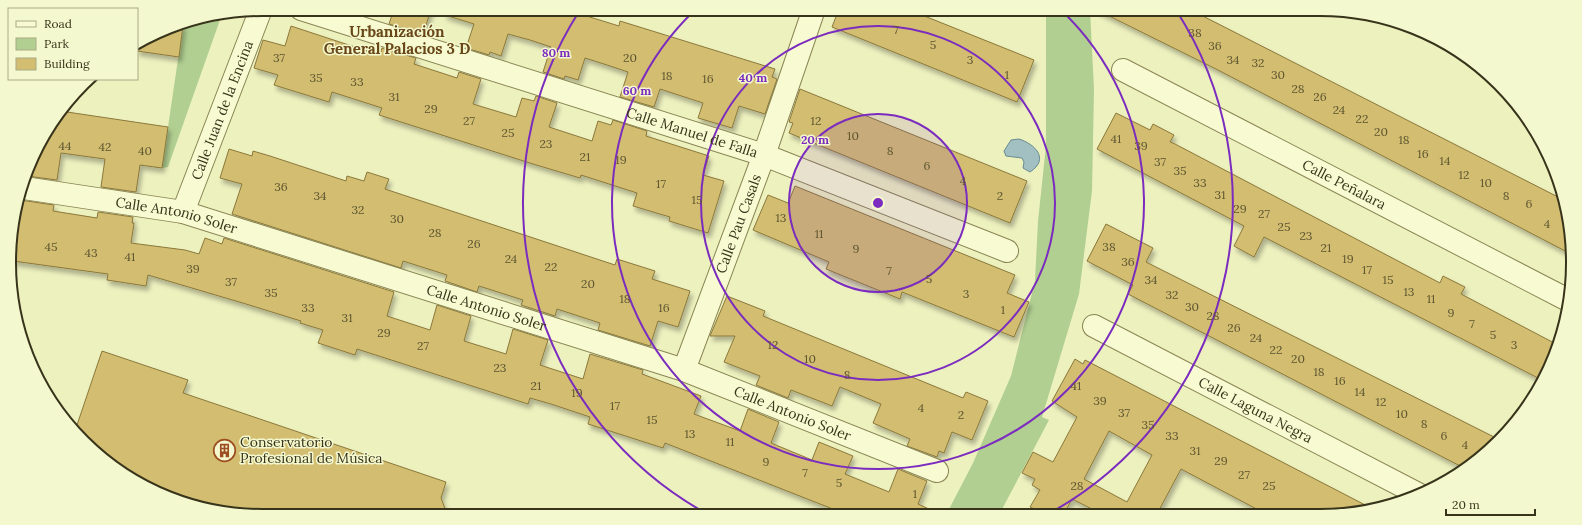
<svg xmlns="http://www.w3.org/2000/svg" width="1582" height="525" font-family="Lora,serif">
<defs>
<filter id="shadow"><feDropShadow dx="2.5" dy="4.5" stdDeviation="2" flood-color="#0004"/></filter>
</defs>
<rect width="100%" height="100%" fill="#edf1be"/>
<!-- green -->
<path fill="#b1cf91" d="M1046,9H1090L1094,90L1092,191L1079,294L1042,417L1049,420L999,515H946L973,463L1011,376L1035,281L1038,221L1046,146Z
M221,17L168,167L162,168L183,25Z"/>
<!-- water -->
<path fill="#a2bfc2" stroke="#688b90" d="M1019,139C1035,144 1050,159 1030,172L1023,168L1024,162L1022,158L1006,156L1004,151L1011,140Z"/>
<!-- building -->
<path fill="#d2bd71" stroke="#8b783a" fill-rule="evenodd" filter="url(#shadow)" d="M394,9H431L423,35L389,24Z
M446,9H564L619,26L620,21L775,69L772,77L777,79L765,114L739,106L732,128L698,118L703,103L660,89L654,107L620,97L628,72L607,65L585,58L578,80L565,76L564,79L543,72L551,47L530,40L508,34L501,56L490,52L489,55L466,48L474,24L445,15Z
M839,9H907L1034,60L1017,102L832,27Z
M1095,9H1189L1560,198L1571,229L1569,253L1216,69Z
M183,25L179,57L137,51V46L166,28Z
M291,26L367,51L380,54L382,48L416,58L414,64L457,78L459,72L481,79L473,104L516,117L522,98L534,101L536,96L557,103L549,127L592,141L598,121L611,125L613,120L647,131L646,136L709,156L703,175L724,181L708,233L669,221L670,217L633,206L637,193L581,175L580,178L533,164L379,115L382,108L332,92L329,102L274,85L278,75L254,68L263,40L285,46Z
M800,89L1027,181L1010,223L789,133L793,123L789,122Z
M68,107L67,112L168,127L162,168L140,165L136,192L101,187L105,159L61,153L57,180L27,176L35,150Z
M1116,113L1150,130L1153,124L1174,135L1170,142L1175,144L1440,283L1443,276L1465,287L1461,294L1556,344L1538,378L1264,237L1254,257L1234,246L1244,226L1097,149Z
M229,149L252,156L253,151L270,156L346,181L347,176L364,181L367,172L389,179L385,189L615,265L617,259L655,271L652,279L690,291L678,327L658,321L650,346L598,330L600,323L557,309L555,316L521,305L523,300L479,286L477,292L445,281L447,275L403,261L401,268L232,214L242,184L220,178Z
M795,186L1015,275L1007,293L1029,302L1014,337L902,292L900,299L826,269L829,262L753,230L768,195L788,203Z
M20,200L54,205L53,211L97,218L98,212L133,217L132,223H134L131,243L185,250L199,254L205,238L222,244L224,238L394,292L387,316L430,330L437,305L471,316L464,341L506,354L513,329L548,340L540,365L583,379L590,354L643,370L642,374L701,396L694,414L740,431L748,409L779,422L771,443L812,460L819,442L853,456L845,474L889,492L898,469L927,481L918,504L942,515H848L665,443L663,448L588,424L590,417L551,404L530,398L528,404L357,349L355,355L318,343L323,330L300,323L301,321L246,304L148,275L146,286L107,280L108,274L13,261L11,230L12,226L16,227Z
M1106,224L1153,248L1146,262L1498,439L1487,453L1464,468L1128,294L1133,285L1087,261Z
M727,296L765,311L763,316L963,398L966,392L988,401L972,440L952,432L944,453L939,451L937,457L907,446L910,439L873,423L881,404L840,387L832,406L791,390L788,398L756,385L760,376L724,362L735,336H710Z
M102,351L188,380L183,393L446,482L441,498L448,516H262L197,507L121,473L76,428Z
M1075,359L1083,364L1085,360L1371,508L1352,514H1266L1181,469L1157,514H1102L1072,499L1064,514H1045L1030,507L1040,490L1032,485L1035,479L1022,473L1033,452L1053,462L1077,417L1052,401ZM1109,431L1152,455L1127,502L1084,479Z"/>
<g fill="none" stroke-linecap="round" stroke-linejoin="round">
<defs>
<g id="minor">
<path id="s1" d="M301,9L764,155L1007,251"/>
<path id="s2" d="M1123,70L1566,299"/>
<path id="s3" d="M24,188L183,212L684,370L937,471"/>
<path id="s4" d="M183,212L261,9"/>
<path id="s5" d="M1094,326L1418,494"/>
<path id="s6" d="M684,370L764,155L814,9"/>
</g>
</defs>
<!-- minor casing -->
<use href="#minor" stroke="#8a8555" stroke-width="24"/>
<!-- minor -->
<use href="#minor" stroke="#f8fbd1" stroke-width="22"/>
</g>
<!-- distance rings -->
<circle cx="878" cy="203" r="89" fill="#7b2cbf" fill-opacity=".12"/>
<g fill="none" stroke="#7b2cbf" stroke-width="2">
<circle cx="878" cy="203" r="89"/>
<circle cx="878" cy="203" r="177"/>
<path d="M1061 10A266 266 0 1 1 695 10"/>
<path d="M709 515A355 355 0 0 1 580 10M1176 10A355 355 0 0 1 1050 513"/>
</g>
<!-- icons -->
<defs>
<symbol id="building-ring" viewBox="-11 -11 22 22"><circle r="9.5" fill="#f4f8ce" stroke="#9d4f21" stroke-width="1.5"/><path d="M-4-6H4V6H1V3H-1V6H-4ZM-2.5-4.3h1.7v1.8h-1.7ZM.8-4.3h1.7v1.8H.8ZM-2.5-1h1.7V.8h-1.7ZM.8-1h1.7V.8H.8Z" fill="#9d4f21"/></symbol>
</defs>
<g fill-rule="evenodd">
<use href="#building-ring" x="212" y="438" width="25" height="25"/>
</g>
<g text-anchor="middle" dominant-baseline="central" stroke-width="3" stroke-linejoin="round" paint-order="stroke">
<!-- number labels -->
<g font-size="12" fill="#5e5630">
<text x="896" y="29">7</text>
<text x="1195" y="32">38</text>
<text x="933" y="44">5</text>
<text x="1215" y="45">36</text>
<text x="279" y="57">37</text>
<text x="630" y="57">20</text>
<text x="970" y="59">3</text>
<text x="1233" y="59">34</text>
<text x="1258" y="62">32</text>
<text x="1007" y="74">1</text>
<text x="1278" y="74">30</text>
<text x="667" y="75">18</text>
<text x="316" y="77">35</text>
<text x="708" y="78">16</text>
<text x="357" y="81">33</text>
<text x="1298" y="88">28</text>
<text x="394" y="96">31</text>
<text x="1320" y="96">26</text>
<text x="431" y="108">29</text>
<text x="1339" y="109">24</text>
<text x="1362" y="118">22</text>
<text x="469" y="120">27</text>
<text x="816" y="120">12</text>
<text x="1381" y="131">20</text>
<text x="508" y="132">25</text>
<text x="853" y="135">10</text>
<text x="1116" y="138">41</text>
<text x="1404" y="139">18</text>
<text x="546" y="143">23</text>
<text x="65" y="145">44</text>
<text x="1141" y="145">39</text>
<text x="105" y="146">42</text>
<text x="145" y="150">40</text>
<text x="890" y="150">8</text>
<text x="1423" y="153">16</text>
<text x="585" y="156">21</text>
<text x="621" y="159">19</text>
<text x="1445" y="160">14</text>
<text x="1160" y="161">37</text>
<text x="927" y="165">6</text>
<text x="1180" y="170">35</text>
<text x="1464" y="174">12</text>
<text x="963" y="180">4</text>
<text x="1200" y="182">33</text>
<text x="1486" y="182">10</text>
<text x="661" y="183">17</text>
<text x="281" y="186">36</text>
<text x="1220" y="194">31</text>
<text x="320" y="195">34</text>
<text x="1000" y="195">2</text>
<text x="1506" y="195">8</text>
<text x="697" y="199">15</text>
<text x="1529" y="203">6</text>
<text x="1240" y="208">29</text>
<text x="358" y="209">32</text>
<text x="1264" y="213">27</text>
<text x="781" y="217">13</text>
<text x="397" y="218">30</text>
<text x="1547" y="223">4</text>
<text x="1284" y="226">25</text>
<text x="435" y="232">28</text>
<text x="819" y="233">11</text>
<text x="1306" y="235">23</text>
<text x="474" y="243">26</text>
<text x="51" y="246">45</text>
<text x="1109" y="246">38</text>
<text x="1326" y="247">21</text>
<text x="856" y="248">9</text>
<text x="91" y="252">43</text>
<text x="130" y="256">41</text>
<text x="511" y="258">24</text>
<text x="1348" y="258">19</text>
<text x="1128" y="261">36</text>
<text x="551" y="266">22</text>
<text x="193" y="268">39</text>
<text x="1367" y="269">17</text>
<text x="889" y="270">7</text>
<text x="929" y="278">5</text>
<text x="1151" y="279">34</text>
<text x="1388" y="279">15</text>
<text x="231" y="281">37</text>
<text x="588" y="283">20</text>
<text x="1409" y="291">13</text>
<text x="271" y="292">35</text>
<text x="966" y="293">3</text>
<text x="1172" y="294">32</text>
<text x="625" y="298">18</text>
<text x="1431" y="298">11</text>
<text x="1192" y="306">30</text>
<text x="308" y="307">33</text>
<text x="664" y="307">16</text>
<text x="1003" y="309">1</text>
<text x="1451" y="312">9</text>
<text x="1213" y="315">28</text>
<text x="347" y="317">31</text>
<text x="1472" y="323">7</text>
<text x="1234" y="327">26</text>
<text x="384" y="332">29</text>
<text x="1493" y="334">5</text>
<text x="1256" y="337">24</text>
<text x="773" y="344">12</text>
<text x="1514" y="344">3</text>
<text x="423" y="345">27</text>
<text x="1276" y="349">22</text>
<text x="810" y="358">10</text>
<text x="1298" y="358">20</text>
<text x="500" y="367">23</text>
<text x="1319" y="371">18</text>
<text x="847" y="374">8</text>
<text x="1340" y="380">16</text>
<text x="536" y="385">21</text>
<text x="1076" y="385">41</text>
<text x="1360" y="391">14</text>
<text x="577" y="392">19</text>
<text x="1100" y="400">39</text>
<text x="1381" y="401">12</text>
<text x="615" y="405">17</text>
<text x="921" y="407">4</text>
<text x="1124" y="412">37</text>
<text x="1402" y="413">10</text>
<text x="961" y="414">2</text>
<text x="652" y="419">15</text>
<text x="1424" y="423">8</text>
<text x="1148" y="424">35</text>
<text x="690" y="433">13</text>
<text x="1172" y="435">33</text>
<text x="1444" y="435">6</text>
<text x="730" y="441">11</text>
<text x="1465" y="444">4</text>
<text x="1195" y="450">31</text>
<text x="1221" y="460">29</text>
<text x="766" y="461">9</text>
<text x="805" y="472">7</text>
<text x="1244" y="474">27</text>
<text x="839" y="482">5</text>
<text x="1077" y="485">28</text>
<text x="1269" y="485">25</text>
<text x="915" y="493">1</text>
</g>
<!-- street labels -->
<g font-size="14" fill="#38341b" stroke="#f4f8ce">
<text stroke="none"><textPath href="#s4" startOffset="109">Calle Juan de la Encina</textPath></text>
<text stroke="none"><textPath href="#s1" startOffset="410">Calle Manuel de Falla</textPath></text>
<text stroke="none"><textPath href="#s2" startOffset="249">Calle Peñalara</textPath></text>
<text stroke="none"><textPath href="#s3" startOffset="155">Calle Antonio Soler</textPath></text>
<text stroke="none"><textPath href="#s6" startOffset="156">Calle Pau Casals</textPath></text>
<text stroke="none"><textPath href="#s3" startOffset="479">Calle Antonio Soler</textPath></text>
<text stroke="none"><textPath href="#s5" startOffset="182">Calle Laguna Negra</textPath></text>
<text stroke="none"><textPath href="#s3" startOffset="803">Calle Antonio Soler</textPath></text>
</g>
<!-- poi labels -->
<g font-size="14" fill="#38341b" stroke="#f4f8ce" text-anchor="start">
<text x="240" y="442">Conservatorio<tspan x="240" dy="16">Profesional de Música</tspan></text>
</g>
<!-- neighbourhood labels -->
<g font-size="15" font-weight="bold" fill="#684618" stroke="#f4f8ce">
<text x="397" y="31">Urbanización<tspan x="397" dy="17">General Palacios 3 D</tspan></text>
</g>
</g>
<!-- crop -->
<path d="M0 0H1582V525H0ZM262 16H1320A246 246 0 0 1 1566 262V263A246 246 0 0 1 1320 509H262A246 246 0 0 1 16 263V262A246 246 0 0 1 262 16Z" fill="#f4f8ce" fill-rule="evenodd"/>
<path fill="none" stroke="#38341b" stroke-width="2" d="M262 16H1320A246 246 0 0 1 1566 262V263A246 246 0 0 1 1320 509H262A246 246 0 0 1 16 263V262A246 246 0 0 1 262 16Z"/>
<circle cx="878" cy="203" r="6" fill="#7b2cbf" stroke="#f4f8ce" stroke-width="2"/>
<g font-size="12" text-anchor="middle" font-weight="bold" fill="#7b2cbf" stroke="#f4f8ce" stroke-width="3" stroke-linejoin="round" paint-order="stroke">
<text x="556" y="57">80 m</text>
<text x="753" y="82">40 m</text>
<text x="637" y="95">60 m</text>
<text x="815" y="144">20 m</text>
</g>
<!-- legend -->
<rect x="8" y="8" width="130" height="72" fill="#f4f8ce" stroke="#a9aa86"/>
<rect x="16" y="21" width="20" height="6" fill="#f8fbd1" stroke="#a9aa86"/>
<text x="44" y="28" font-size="12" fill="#38341b">Road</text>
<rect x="16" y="38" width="20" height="12" fill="#b1cf91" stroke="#a9aa86"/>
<text x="44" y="48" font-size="12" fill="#38341b">Park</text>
<rect x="16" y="58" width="20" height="12" fill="#d2bd71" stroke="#a9aa86"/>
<text x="44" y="68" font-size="12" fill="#38341b">Building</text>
<!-- scale -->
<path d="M1446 509v6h89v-6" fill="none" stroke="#38341b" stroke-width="2"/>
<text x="1452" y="509" font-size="12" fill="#38341b" stroke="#f4f8ce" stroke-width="3" paint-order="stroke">20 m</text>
</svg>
